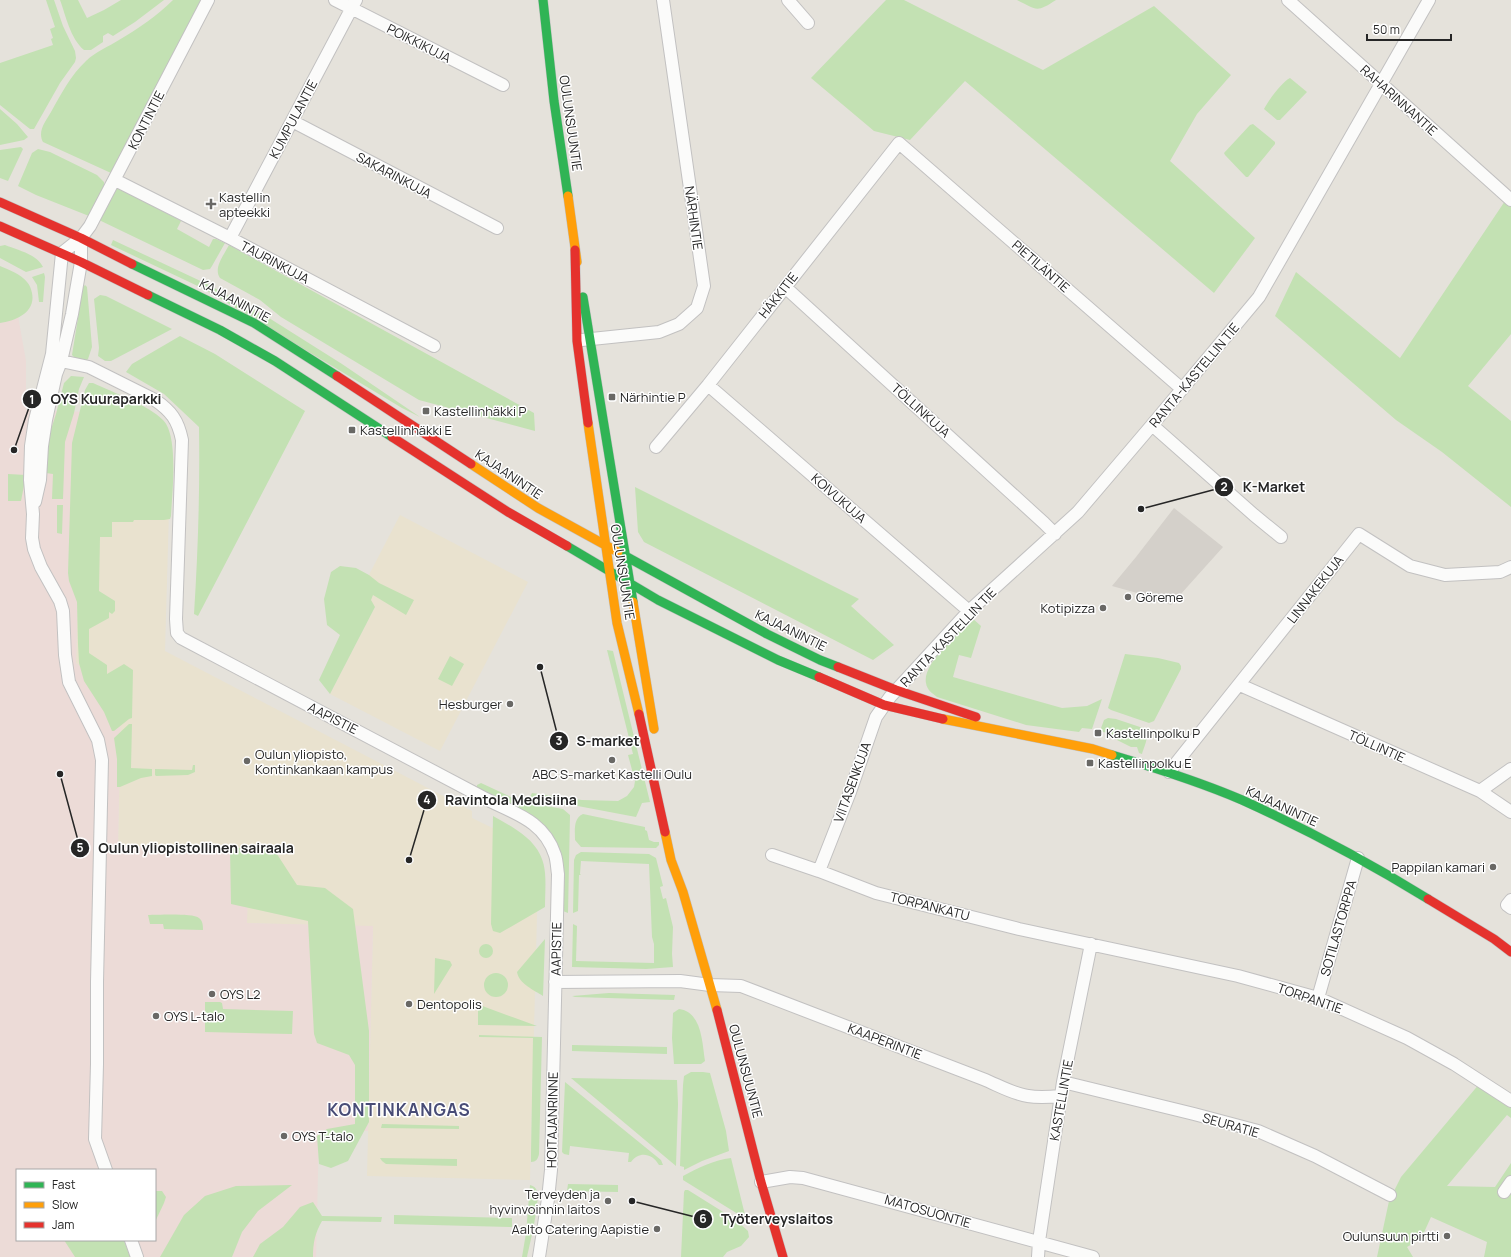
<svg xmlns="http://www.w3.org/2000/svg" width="1511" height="1257" font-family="Manrope,sans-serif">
<rect width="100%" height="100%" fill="#e5e2db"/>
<!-- education -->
<path fill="#e9e2cf" d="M171,440L165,651L278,710L472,811V818L517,840L538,878L530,1180L367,1176L373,927L247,923L248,849L118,846L121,702L76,663L81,483Z
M400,515L528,582L440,751L330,694L375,607L357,598Z"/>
<!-- medical -->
<path fill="#ecdbd7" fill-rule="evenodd" d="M0,307L18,316L26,361V410L147,414L81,483L76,663L121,702L118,846L249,849L247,923L373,926L368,1131H319L316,1257H0ZM17,1170H155V1240H17Z"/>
<!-- green -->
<path fill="#c3e1b3" d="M46,0H54L63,26L75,51L76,58L75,62L60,83L34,129H30L0,105V63L53,45L51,39L53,38L50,29L55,27Z
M60,0H78L87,18L104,10L121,0H164L135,22L113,36L108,33L103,36V42L91,50H84C70,38 66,16 60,0Z
M173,0H201L111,173L43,142C37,131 46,121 51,112C61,94 71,75 86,61C95,52 108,47 119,40C139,28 157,16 173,0Z
M886,0H904L1043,70L1154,6L1231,75L1197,114L1170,161L1255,238L1214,293L965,81L910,140L874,131L811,78Z
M1017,0H1056C1036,13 1037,10 1017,0Z
M1290,78L1307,92L1280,120H1277L1264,109C1268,101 1282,82 1290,78Z
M0,109L17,124L28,137L24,140L0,145Z
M1253,124L1275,142V144L1248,177H1246L1225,155L1224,153L1250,125Z
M21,147L23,149L8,181L0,178V150Z
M38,149L50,152L97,175L104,182V187L89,216L36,195L18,186L32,153Z
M118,187L181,221L177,229L209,247L213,239H216L225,243L212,266L210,269L203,270L99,220Z
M1511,192V334L1468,386L1511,421V507L1442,452L1396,420L1275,316L1296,272L1400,358Z
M113,240L207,284L269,318L342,364L420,417L402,408L204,289L111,245Z
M5,245C17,250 37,254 43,267L26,272L0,258V246Z
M229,245L534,413L535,431L419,400L281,317L260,300L220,278C213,268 224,255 229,245Z
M0,266C9,270 21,274 27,282C30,285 31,289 32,293C36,312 16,321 0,323Z
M44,273L45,277L43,302H39L37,285L32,277Z
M85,285L87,287L92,347L88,359L85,362L76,359L72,355L83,287Z
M100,295L106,296L172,329L111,361H105L98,356L99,348L94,299Z
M180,336L215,354L305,411L198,616L194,614C198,552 200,490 199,427L164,394L126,372L132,364Z
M71,376L84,377L79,389L74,413L65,442L63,499H52L53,474L46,473L45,448L56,414L64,383Z
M89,383H93C112,392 150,406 163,420C179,436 172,494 171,516L170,519L164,520H134L133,522H112V537H100L99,591L115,601V611L112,614L109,612V618L89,629V653L107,665V674L124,664L133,670L132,718L129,719L114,731H112L104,712L84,681L79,663L78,644L77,602L69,581L68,573L72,443L85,390Z
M8,474L26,475L21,501H8Z
M635,487L859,599L851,606L894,645L873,660L644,542L638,532Z
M57,505H63L62,534L57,533Z
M340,566L356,568L369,575L379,583L414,600L406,615L373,595L371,600L375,607L330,694L319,680L340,635L327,625L324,599L331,572Z
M971,617L981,626L971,658L959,655L953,677L1062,708L1087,706L1102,699L1092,729L1082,728L1079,732L1026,725L937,697C932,693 927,690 926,683C922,665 959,630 971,617Z
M607,650L613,651L650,802L642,803L636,817L530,797L532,793L582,800L618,801L627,796L634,787L635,781L628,755L633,754Z
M1125,654L1158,658L1179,663L1181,666V669L1154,721L1149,723L1111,710L1108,708Z
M450,656L464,664L452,686L438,679Z
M1108,718L1116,719L1143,728C1151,735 1144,746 1142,754L1139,753L1137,747H1131L1111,737V734L1100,731L1104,720Z
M129,724H132L131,768L152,769V776L141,778L120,787H117V759L114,738Z
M193,765H195V772L188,775L156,776L155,775V769L192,770Z
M481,783L513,798L529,803L563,809L570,815L568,913L563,911L562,908C563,871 569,845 536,818L477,787V785Z
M583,814L645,827V830L647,831L649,840L654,842H659V845L656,848L581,847L575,840C575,831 573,818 583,814Z
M493,816C516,829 543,842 545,873C546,884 545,896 545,907L500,933L493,931L491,924Z
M230,848H273L297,885L325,888L353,909L369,1031V1122L348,1161L331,1168L319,1164L317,1136L327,1129L355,1124V1065L349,1055L317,1043L314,1034L308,921L231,904Z
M581,852L649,854L656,858L663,886L660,887L663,899L666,898L673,927L672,954L673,967L646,969L572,967L573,924L577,926L576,961L654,963V944L652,937L649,864L581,861L580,874L581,875H579L578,911L573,913L574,860L576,855Z
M148,915C158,915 193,913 199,918C203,921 203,926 203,930L164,929L163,924H150Z
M545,939L543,996C534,990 519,984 517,972Z
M479 951a7 7 0 1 1 14 0a7 7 0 1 1-14 0Z
M435,958L450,961L452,965L434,994Z
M484 985a12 12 0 1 1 24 0a12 12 0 1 1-24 0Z
M609,993L675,995L674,1000L575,997L572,996Z
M205,1002H220L222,1003L223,1009L293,1011L292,1034L205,1032Z
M483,1006L485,1007L537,1026L478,1025V1009Z
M679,1009C702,1012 702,1042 705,1061L701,1064H674L672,1038L673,1013Z
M479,1035L542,1037L539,1154C538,1159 536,1162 531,1162V1153L533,1038L479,1037Z
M572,1045L667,1047V1054L572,1051Z
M691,1072H703L710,1073L726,1131L729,1151L702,1161L684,1170V1167L680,1166L683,1085L684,1076Z
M571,1078L677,1080L678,1104L676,1166Z
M565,1082L661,1160L663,1165H659C652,1153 639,1151 631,1162H628L629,1153L570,1146L569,1155L564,1154L562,1152Z
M1480,1083L1511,1104V1118L1507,1115L1447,1186L1495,1187L1511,1163V1257H1484L1487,1242L1431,1217L1421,1239L1407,1247L1413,1257H1377L1389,1201L1401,1177Z
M382,1124L459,1126V1129L381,1128Z
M380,1158L457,1159V1166L386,1164L382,1161Z
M731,1158L746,1219L683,1180V1176C698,1168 714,1160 731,1158Z
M568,1184L618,1185V1192L567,1191Z
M292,1185L258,1211L242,1232L232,1257H160L184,1215L205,1196L236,1186Z
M530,1185C534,1186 536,1188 537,1191C540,1202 530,1244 527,1257H522L526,1233Z
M685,1190H688L736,1220L748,1231L749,1237L741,1246L727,1252L723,1257H681L684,1192Z
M155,1191H162L166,1197L164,1203L155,1222Z
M313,1202L322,1216L382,1217L381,1222L322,1221C315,1233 313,1243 313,1257H253L260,1244L283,1227L300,1207Z
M394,1215L512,1218V1227L394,1224Z
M64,1240H124L130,1257H75Z"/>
<!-- plaza -->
<path fill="#d4d0ca" d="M1174,508L1223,547L1171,605L1155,600V598L1112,586L1136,557Z"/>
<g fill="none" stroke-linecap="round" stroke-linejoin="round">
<defs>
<path id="street" d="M335,0L503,85
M788,0L808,23
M1288,0L1511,200
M292,121L497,228
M115,180L230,238L434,346
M230,238L356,0
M785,287L1044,523L1055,534
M582,340L659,332L679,324L697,308L704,286L663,0
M50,363L61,361L89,367L155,400C171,411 178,420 182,440L176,619L177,633L181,638L484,798C513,813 544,820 555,855C557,861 557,868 558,874L551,1170L548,1199L539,1257
M708,385L969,611
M1152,425L1254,515L1281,537
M656,447L708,385L899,143L1182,389
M35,502L40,480L42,446L46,420L56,374L61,361L72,314L81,262V238
M1240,685L1480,791L1511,812
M1169,772L1359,534L1410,566L1445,575L1500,572L1511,567
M1480,791L1511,769
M772,855L819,871L876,893L1019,929L1238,976L1318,998L1407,1038L1454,1064L1511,1101
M819,871L850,792L876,717L890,697L969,611L1078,512L1152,425L1259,297L1429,0
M1511,900L1507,905L1511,908
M555,982L680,981L710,985L741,986L983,1079C998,1085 1013,1094 1028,1096C1039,1098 1050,1097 1061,1096
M1318,998L1358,858
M1063,1082L1194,1114L1258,1131L1315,1156L1390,1195
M106,1170L95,1139L97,1064V982L102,760L98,740L69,682L65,655L63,611L60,601L41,567L34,549L32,538L33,514L30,480L31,446L35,420L52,354L62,253L81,238L90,226L208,0
M761,1182L790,1177L803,1178L1093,1257
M1504,1192L1511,1182
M131,1240L137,1257
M1038,1257L1039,1241L1063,1082L1091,944"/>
<path id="fast" d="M543,0L554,101L568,196
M132,264L254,323L337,376
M148,295L220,330L275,361L392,437
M583,297L633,602
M567,546L658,600L778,660L819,677
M618,552L767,634L820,660L838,667
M1112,755C1156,768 1200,782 1242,800C1306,829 1368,862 1428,899"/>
<path id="slow" d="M568,196L577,262
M588,423L617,623L639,714
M471,464L538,508L618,552
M633,602L654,729
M943,719L1093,749L1112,755
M665,832L671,860L683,892L717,1010"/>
<path id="jam" d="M0,202L81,238L132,264
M0,226L81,262L148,295
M575,250L577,341L588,423
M337,376L471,464
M392,437L508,512L567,546
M838,667L896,690L976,717
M819,677L884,705L943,719
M639,714L665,832
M1428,899L1494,939L1511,952
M717,1010L761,1182L783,1257"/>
</defs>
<!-- street casing -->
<use href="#street" stroke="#c2c1c1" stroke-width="14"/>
<!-- fast casing -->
<use href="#fast" stroke="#c2c1c1" stroke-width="10"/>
<!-- slow casing -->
<use href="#slow" stroke="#c2c1c1" stroke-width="10"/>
<!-- jam casing -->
<use href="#jam" stroke="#c2c1c1" stroke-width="10"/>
<!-- street -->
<use href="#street" stroke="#fbfbfa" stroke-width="12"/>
<!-- fast -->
<use href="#fast" stroke="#30b455" stroke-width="9"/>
<!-- slow -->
<use href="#slow" stroke="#ff9f0a" stroke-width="9"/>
<!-- jam -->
<use href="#jam" stroke="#e5322d" stroke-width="9"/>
</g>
<!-- markers -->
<g fill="#696865" stroke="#fff" stroke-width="1.5">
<path d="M209 198h4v4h4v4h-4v4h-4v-4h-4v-4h4z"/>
<rect x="608" y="393" width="8" height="8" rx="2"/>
<rect x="422" y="407" width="8" height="8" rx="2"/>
<rect x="348" y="426" width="8" height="8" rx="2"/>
<circle cx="1128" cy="597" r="4"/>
<circle cx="1103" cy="608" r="4"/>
<circle cx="510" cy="704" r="4"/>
<rect x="1094" y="729" width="8" height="8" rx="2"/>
<circle cx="612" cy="760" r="4"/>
<circle cx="247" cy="761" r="4"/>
<rect x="1086" y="759" width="8" height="8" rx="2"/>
<circle cx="1493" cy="867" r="4"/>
<circle cx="212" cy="994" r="4"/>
<circle cx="409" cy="1004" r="4"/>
<circle cx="156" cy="1016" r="4"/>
<circle cx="284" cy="1136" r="4"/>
<circle cx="608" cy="1201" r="4"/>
<circle cx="657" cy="1229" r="4"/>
<circle cx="1447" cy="1236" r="4"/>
</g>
<g text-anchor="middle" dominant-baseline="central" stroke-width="3" stroke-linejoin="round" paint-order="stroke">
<!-- street labels -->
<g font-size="13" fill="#262626" stroke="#fff">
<text transform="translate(419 43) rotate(27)">POIKKIKUJA</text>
<text transform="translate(1399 100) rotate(42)">RAHARINNANTIE</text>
<text transform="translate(293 119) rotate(-62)">KUMPULANTIE</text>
<text transform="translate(146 120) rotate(-63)">KONTINTIE</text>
<text transform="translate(571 123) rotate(82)">OULUNSUUNTIE</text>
<text transform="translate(394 175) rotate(28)">SAKARINKUJA</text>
<text transform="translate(694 218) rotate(82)">NÄRHINTIE</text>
<text transform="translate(275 262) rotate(28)">TAURINKUJA</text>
<text transform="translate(1041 266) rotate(41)">PIETILÄNTIE</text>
<text transform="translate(778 295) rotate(-52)">HÄKKITIE</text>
<text transform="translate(235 300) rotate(28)">KAJAANINTIE</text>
<text transform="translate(1194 375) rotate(-50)">RANTA-KASTELLIN TIE</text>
<text transform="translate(921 410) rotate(42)">TÖLLINKUJA</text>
<text transform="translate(509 474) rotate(34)">KAJAANINTIE</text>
<text transform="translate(839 498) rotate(41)">KOIVUKUJA</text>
<text transform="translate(623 572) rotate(81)">OULUNSUUNTIE</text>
<text transform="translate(1315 589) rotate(-52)">LINNAKEKUJA</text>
<text transform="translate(791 630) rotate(26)">KAJAANINTIE</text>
<text transform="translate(948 637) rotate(-46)">RANTA-KASTELLIN TIE</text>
<text transform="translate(333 718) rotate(27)">AAPISTIE</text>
<text transform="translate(1377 746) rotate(24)">TÖLLINTIE</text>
<text transform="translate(852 782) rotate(-70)">VIITASENKUJA</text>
<text transform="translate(1282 806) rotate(25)">KAJAANINTIE</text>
<text transform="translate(930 906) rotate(14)">TORPANKATU</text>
<text transform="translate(1338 928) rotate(-74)">SOTILASTORPPA</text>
<text transform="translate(556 949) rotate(-89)">AAPISTIE</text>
<text transform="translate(1310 998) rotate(19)">TORPANTIE</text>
<text transform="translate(885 1041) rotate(21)">KAAPERINTIE</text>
<text transform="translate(746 1071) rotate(75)">OULUNSUUNTIE</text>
<text transform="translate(1061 1100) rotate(-80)">KASTELLINTIE</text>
<text transform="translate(552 1120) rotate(-89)">HOITAJANRINNE</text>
<text transform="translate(1231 1125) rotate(16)">SEURATIE</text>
<text transform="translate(928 1211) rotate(16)">MATOSUONTIE</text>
</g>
<!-- poi labels -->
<g font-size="13" fill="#262626" stroke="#fff" text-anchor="start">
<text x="219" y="197">Kastellin<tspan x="219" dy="15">apteekki</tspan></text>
<text x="620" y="397">Närhintie P</text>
<text x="434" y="411">Kastellinhäkki P</text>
<text x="360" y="430">Kastellinhäkki E</text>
<text x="1136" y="597">Göreme</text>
<text x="1095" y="608" text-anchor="end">Kotipizza</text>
<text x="502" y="704" text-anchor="end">Hesburger</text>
<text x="1106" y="733">Kastellinpolku P</text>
<text x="255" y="754">Oulun yliopisto,<tspan x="255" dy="15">Kontinkankaan kampus</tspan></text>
<text x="1098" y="763">Kastellinpolku E</text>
<text x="612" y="774" text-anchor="middle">ABC S-market Kastelli Oulu</text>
<text x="1485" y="867" text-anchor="end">Pappilan kamari</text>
<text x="220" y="994">OYS L2</text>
<text x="417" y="1004">Dentopolis</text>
<text x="164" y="1016">OYS L-talo</text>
<text x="292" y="1136">OYS T-talo</text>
<text x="600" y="1194" text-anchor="end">Terveyden ja<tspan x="600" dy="15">hyvinvoinnin laitos</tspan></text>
<text x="649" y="1229" text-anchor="end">Aalto Catering Aapistie</text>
<text x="1439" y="1236" text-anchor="end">Oulunsuun pirtti</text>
</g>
<!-- district labels -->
<g font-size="17" font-weight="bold" letter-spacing="1" fill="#484c76" stroke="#fff">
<text x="399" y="1109">KONTINKANGAS</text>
</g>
</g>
<!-- callouts -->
<path fill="none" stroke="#262626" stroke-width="1.5" d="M14 450L32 399M1141 509L1224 487M540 667L559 741M409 860L427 800M60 774L80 848M632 1201L703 1219"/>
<g fill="#262626" stroke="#fff" stroke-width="1.5">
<circle cx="14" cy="450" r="4"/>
<circle cx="1141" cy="509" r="4"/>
<circle cx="540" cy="667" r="4"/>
<circle cx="409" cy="860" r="4"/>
<circle cx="60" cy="774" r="4"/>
<circle cx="632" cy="1201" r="4"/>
<circle cx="32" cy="399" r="10"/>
<circle cx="1224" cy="487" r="10"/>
<circle cx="559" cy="741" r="10"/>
<circle cx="427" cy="800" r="10"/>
<circle cx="80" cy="848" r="10"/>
<circle cx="703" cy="1219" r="10"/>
</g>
<g font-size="12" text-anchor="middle" font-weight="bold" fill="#fff">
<text x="32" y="404">1</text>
<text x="1224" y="491">2</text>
<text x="559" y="745">3</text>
<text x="427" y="804">4</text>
<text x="80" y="852">5</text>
<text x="703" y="1223">6</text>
</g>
<g font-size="14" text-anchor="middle" font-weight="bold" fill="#262626" stroke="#fff" stroke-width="3" stroke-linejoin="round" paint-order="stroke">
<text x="106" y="404">OYS Kuuraparkki</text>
<text x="1274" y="492">K-Market</text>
<text x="608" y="746">S-market</text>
<text x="511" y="805">Ravintola Medisiina</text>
<text x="196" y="853">Oulun yliopistollinen sairaala</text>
<text x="777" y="1224">Työterveyslaitos</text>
</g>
<!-- legend -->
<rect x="16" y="1169" width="140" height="72" fill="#ffffff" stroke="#a8a8a8"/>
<rect x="24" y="1182" width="20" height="6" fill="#30b455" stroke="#a8a8a8"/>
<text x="52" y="1189" font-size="12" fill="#262626">Fast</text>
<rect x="24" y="1202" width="20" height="6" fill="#ff9f0a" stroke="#a8a8a8"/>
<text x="52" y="1209" font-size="12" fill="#262626">Slow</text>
<rect x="24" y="1222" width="20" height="6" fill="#e5322d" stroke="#a8a8a8"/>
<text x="52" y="1229" font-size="12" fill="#262626">Jam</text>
<!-- scale -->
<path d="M1367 34v6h84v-6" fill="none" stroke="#262626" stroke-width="2"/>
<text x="1373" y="34" font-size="12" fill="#262626" stroke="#ffffff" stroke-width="3" paint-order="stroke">50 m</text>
</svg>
